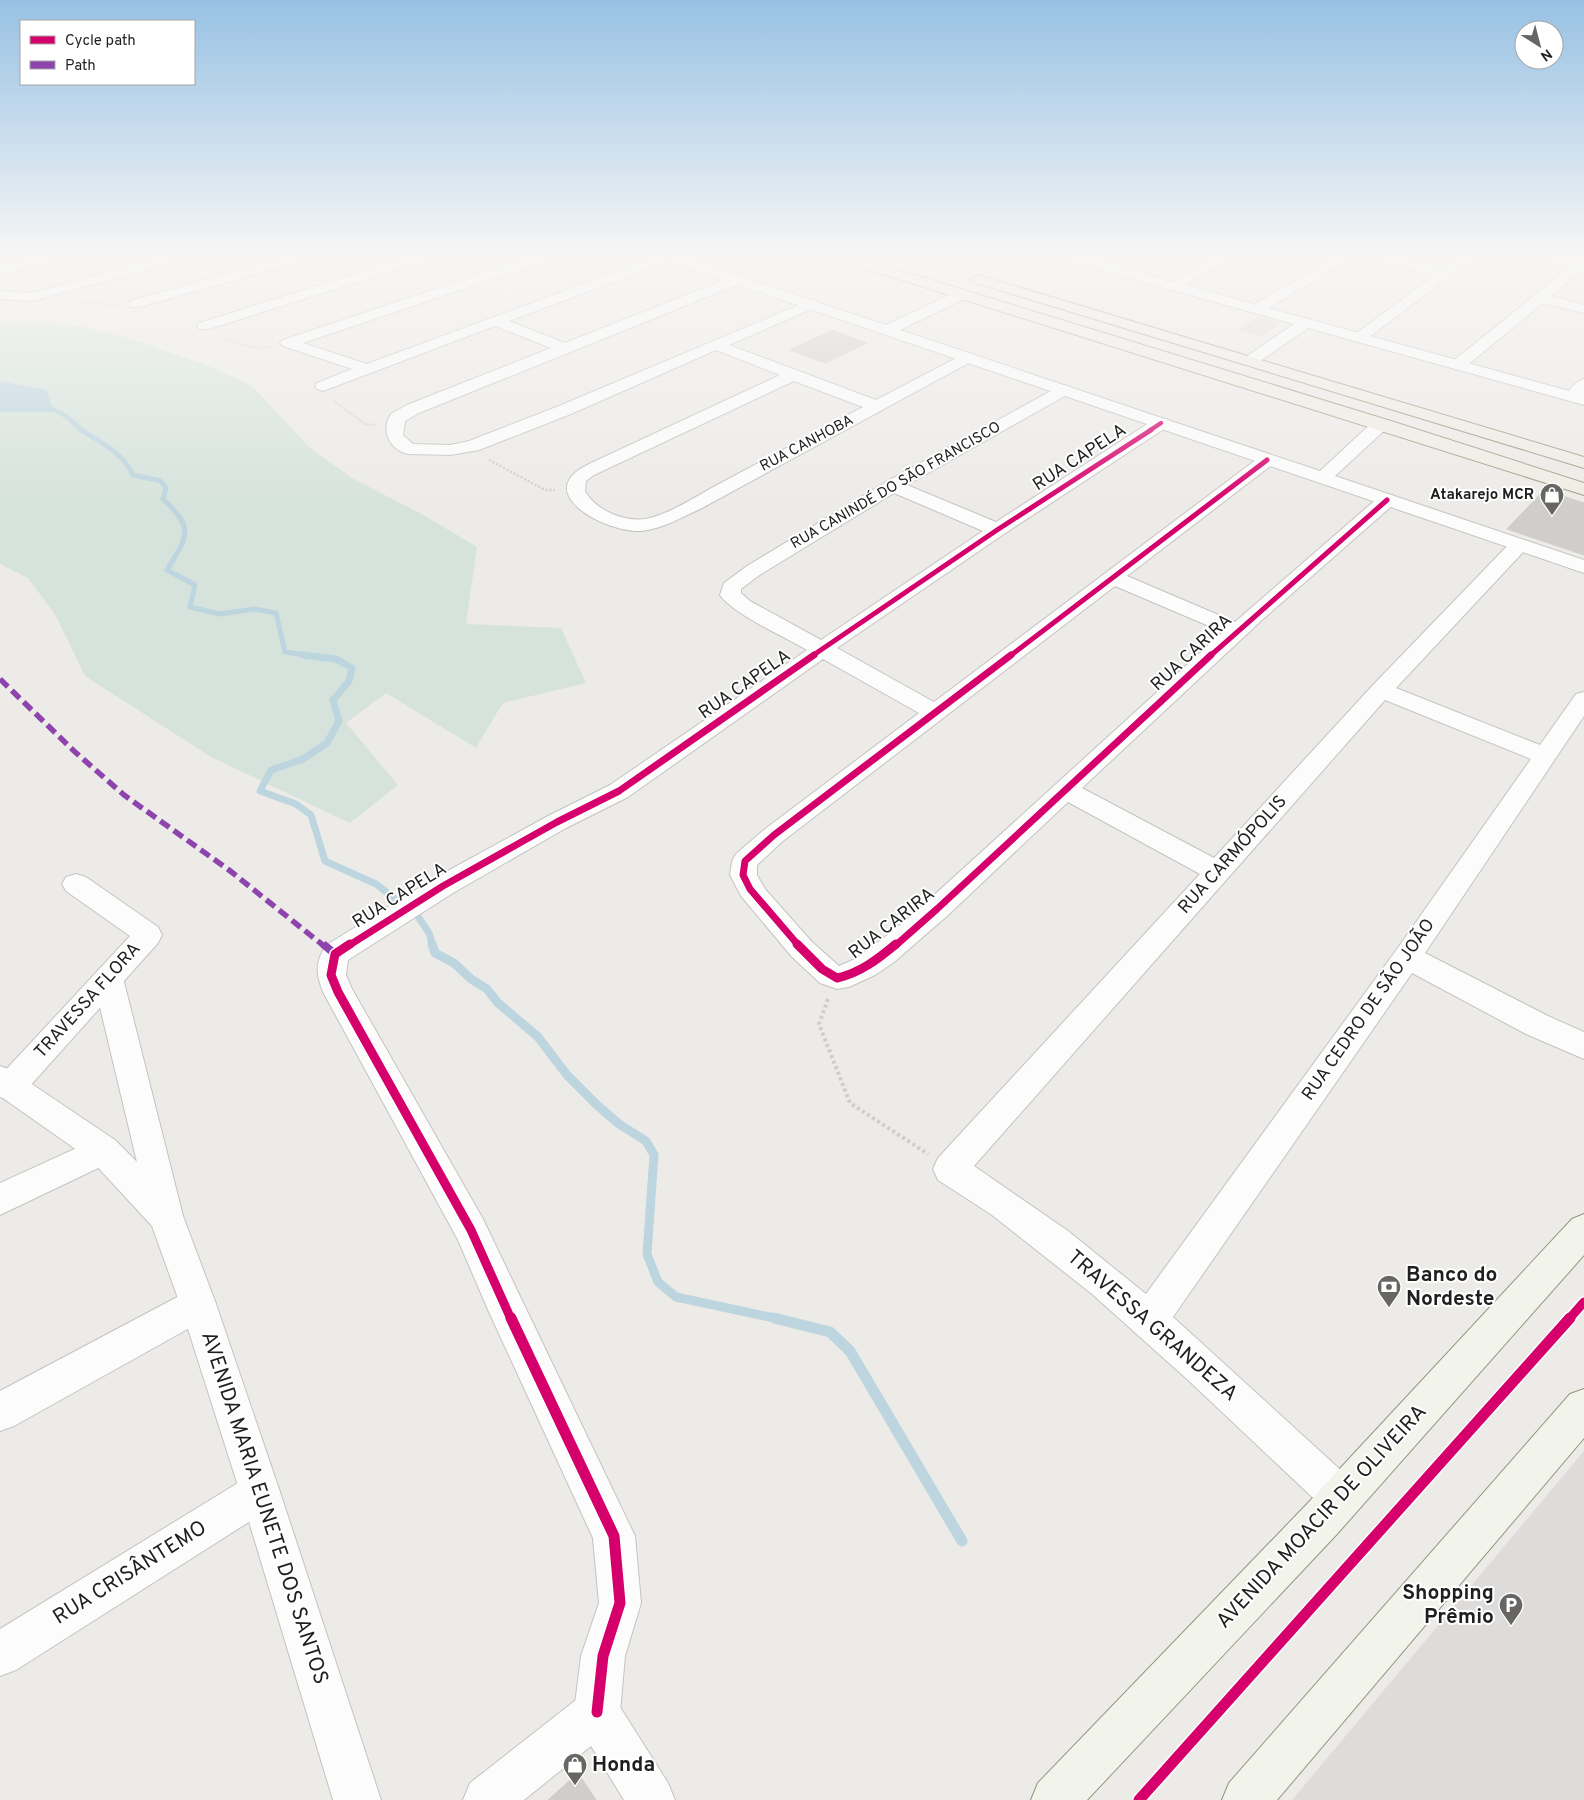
<svg xmlns="http://www.w3.org/2000/svg" width="1584" height="1800" font-family="Overpass,sans-serif">
<rect width="100%" height="100%" fill="#edebe8"/>
<!-- wetland -->
<path fill="#d6e3dc" d="M0,321H29L84,327L129,338L214,368L252,386L309,447L352,478L427,517L477,547L466,624L561,628L586,683L503,703L476,748L386,693L346,723L398,785L350,823L211,757L85,676L56,616L28,578L0,564V412H53L47,390L0,381Z"/>
<!-- parking -->
<path fill="#dddcdb" d="M1258,317L1273,321L1279,325L1260,337L1237,330Z
M1584,1451V1800H1292Z"/>
<!-- water -->
<path fill="#bdd5de" d="M0,381L47,390L53,412H0Z"/>
<g fill="none" stroke-linecap="round" stroke-linejoin="round">
<!-- stream-far4 -->
<path stroke="#bdd5de" stroke-width="4.5" d="M45,405L66,416L83,431"/>
<!-- stream-far3 -->
<path stroke="#bdd5de" stroke-width="5" d="M81,430C102,443 122,452 133,475L161,481L166,488L163,499C196,530 187,536 167,570L195,585L190,607L219,614L255,609L276,613L285,652L312,656"/>
<!-- stream-far2 -->
<path stroke="#bdd5de" stroke-width="7" d="M303,655L336,659L352,668L349,681L333,700L339,721L327,743L303,759L271,770L260,791L296,804L311,815L325,861L376,884L399,902
M419,918L429,933L433,946"/>
<!-- stream-far1 -->
<path stroke="#bdd5de" stroke-width="9" d="M432,944L435,953L454,963L471,979L487,989L497,1002L538,1037L567,1075L597,1105L619,1124L646,1141L654,1155L647,1254L658,1282L676,1297L779,1319"/>
<!-- stream -->
<path stroke="#bdd5de" stroke-width="11" d="M774,1318L830,1332L850,1351L962,1541"/>
</g>
<!-- building -->
<path fill="#d0cecb" stroke="#d0cdc9" d="M832,330L867,343L825,363L790,350Z
M1544,490L1584,503V555L1507,529Z
M578,1773L596,1800H548Z"/>
<g fill="none" stroke-linecap="round" stroke-linejoin="round">
<defs>
<path id="minor" d="M43,256H64L62,259L0,275V267Z
M166,256H187L185,259L32,301L0,299V291L32,293Z
M290,256H310L308,259L140,307H130L128,304L130,301Z
M413,256H432L430,259L209,329H199L197,326L199,323Z
M535,256H554L552,259L303,343L367,364L659,256H676L675,259L509,321L565,343L734,276H744L746,279L744,282L419,413L405,421L403,435L413,444L450,445L469,441L559,406L811,300L816,301L818,304L816,307L729,345L876,400L964,354H974L977,357L974,360L702,508C682,517 663,529 641,531C607,533 529,493 589,464L780,375L716,350L571,414L479,450L450,455L408,454C390,450 380,431 391,414L407,405L551,348L495,326L323,391L317,389L315,386L317,383L352,369L283,346L280,343L283,340ZM794,381L863,407C814,433 766,459 717,485C697,496 668,515 645,519C624,522 595,510 585,491L586,481L594,475Z
M1095,256H1112L1096,266H1086L1084,263Z
M1217,256H1233L1178,289H1168L1166,286Z
M1338,256H1354L1262,312H1252L1250,309L1252,306Z
M1367,256H1388L1443,269L1461,256H1476L1364,341H1354L1351,338L1354,335L1435,275L1368,259Z
M1540,256H1562L1579,259L1584,258V269L1551,296L1584,305V313L1543,303L1464,368H1452L1450,365L1452,362L1571,266L1541,259Z
M1584,379V394L1579,399H1567L1565,396C1570,389 1576,381 1584,379Z
M1064,385L1070,387L1072,390L1070,393L907,485L996,522L1155,419H1167L1169,423L1167,427L1004,534L837,648L934,702L1261,456L1267,455L1273,456L1276,460L1273,464L1127,576L1235,622L1380,496L1387,494L1394,496L1396,500L1394,504L1262,620L1082,788L1214,858L1373,685L1512,541L1519,539L1526,541L1529,545L1526,549L1396,688L1540,745L1576,694L1584,692V716L1425,953L1548,1016L1584,1032V1059L1526,1034L1412,973L1173,1317L1356,1484L1362,1498L1356,1512L1342,1518L1328,1512L1188,1380L1092,1294L992,1215L938,1180L933,1169L938,1158L1200,874L1068,802L947,916L893,963L875,975L849,987L837,989L820,983L792,957L741,896L730,875L732,861L736,854L765,829L919,713L823,659L628,797L566,828L453,893L348,960L346,975L352,989L483,1219L635,1536L641,1603L625,1656L620,1712L613,1728L597,1735L581,1728L574,1712L581,1656L599,1603L593,1538L489,1312L458,1240L323,992C316,974 315,964 325,946L433,879L548,816L610,785L807,650C785,637 733,614 720,595L724,583L747,566L886,482L1058,387ZM894,493L983,531L821,640L750,601L741,593V589L761,574ZM1115,586L1223,632L910,917L872,947L855,959L839,966L812,942L765,889L757,875V865L783,841ZM1385,700L1531,759L1397,949L1146,1294L1068,1231L974,1166Z
M76,874L86,877L158,927L162,935L158,943L21,1096L10,1100L0,1097V1076L130,936L66,891L62,884L66,877Z
M103,1136L115,1140L120,1150L115,1160L0,1215V1183Z
M198,1286L211,1292L216,1304L211,1316L14,1426L0,1431V1391Z
M260,1472L274,1478L280,1492L274,1506L16,1670L0,1676V1629L246,1478Z"/>
<path id="tertiary" d="M661,256H680L886,325L958,291H968L970,294L968,297L900,330L1320,471L1375,420H1387L1390,424L1387,428L1335,476L1584,560V573L663,259Z
M1059,256H1079L1584,395V405L1308,328L1256,364H1244L1242,361L1244,358L1294,324L1061,259Z
M108,967L118,970L123,978L183,1216L216,1304L280,1492L381,1800H333L240,1492L180,1304L152,1226L91,1160L0,1096V1066L11,1070L115,1140L137,1162L93,978L98,970Z
M597,1689L613,1696L668,1783L675,1800H624L591,1746L524,1800H463L470,1783L581,1696Z"/>
<path id="secondary" d="M1584,1214V1255L1337,1534L1087,1800H1031L1038,1783L1307,1504L1572,1219Z
M1584,1389V1438L1277,1800H1222L1229,1783L1570,1394Z"/>
<path id="primary" d="M834,256H853L1391,421L1584,483V495L835,259Z
M978,275L1584,457V468L973,282L971,279Z"/>
</defs>
<!-- minor casing -->
<use href="#minor" stroke="#c4c3c2" stroke-width="2"/>
<!-- tertiary casing -->
<use href="#tertiary" stroke="#c4c3c2" stroke-width="2"/>
<!-- secondary casing -->
<use href="#secondary" stroke="#939681" stroke-width="2"/>
<!-- primary casing -->
<use href="#primary" stroke="#a29a86" stroke-width="2"/>
<!-- path-far2 -->
<path stroke="#d6cac8" stroke-width="2" stroke-dasharray="1 1" stroke-linecap="butt" d="M80,303L118,305
M223,339L255,348L270,347
M334,401L365,424L375,425"/>
<!-- path-far1 -->
<path stroke="#d6cac8" stroke-width="2.5" stroke-dasharray="2 2" stroke-linecap="butt" d="M489,460L545,490H555"/>
<!-- path -->
<path stroke="#d6cac8" stroke-width="4" stroke-dasharray="3 3" stroke-linecap="butt" d="M828,999L819,1024L850,1103L928,1154"/>
<!-- minor -->
<use href="#minor" fill="#fcfcfc" fill-rule="evenodd"/>
<!-- tertiary -->
<use href="#tertiary" fill="#fcfcfc" fill-rule="evenodd"/>
<!-- secondary -->
<use href="#secondary" fill="#f2f3eb" fill-rule="evenodd"/>
<!-- primary -->
<use href="#primary" fill="#f0ece5" fill-rule="evenodd"/>
<!-- quiet-far1 -->
<path stroke="#8e44ad" stroke-width="5.5" stroke-dasharray="11 5.5" stroke-linecap="butt" d="M0,679L74,751L124,795L229,870L324,946"/>
<!-- quiet -->
<path stroke="#8e44ad" stroke-width="8" stroke-dasharray="15 8" stroke-linecap="butt" d="M323,944L335,954"/>
<defs>
<path id="cycleway-far4" d="M1149,431L1161,423"/>
<path id="cycleway-far3" d="M812,656L997,530L1151,430
M1010,656L1267,460
M1210,656L1387,500"/>
<path id="cycleway-far2" d="M348,946L443,886L557,822L619,791L814,655
M799,946L750,889L743,875L745,861L774,835L1011,655
M895,946L937,909L1211,655"/>
<path id="cycleway-far1" d="M350,944L335,954L331,975L338,992L471,1230L511,1319
M797,944L822,969L837,978C860,973 878,959 896,944
M1569,1319L1584,1302"/>
<path id="cycleway" d="M511,1318L614,1536L620,1603L603,1656L597,1712
M1139,1800L1570,1318"/>
</defs>
<!-- cycleway-far4 casing -->
<use href="#cycleway-far4" stroke="#fff" stroke-width="6"/>
<!-- cycleway-far3 casing -->
<use href="#cycleway-far3" stroke="#fff" stroke-width="8"/>
<!-- cycleway-far2 casing -->
<use href="#cycleway-far2" stroke="#fff" stroke-width="10"/>
<!-- cycleway-far1 casing -->
<use href="#cycleway-far1" stroke="#fff" stroke-width="12"/>
<!-- cycleway casing -->
<use href="#cycleway" stroke="#fff" stroke-width="14"/>
<!-- cycleway-far4 -->
<use href="#cycleway-far4" stroke="#d6006c" stroke-width="4.5"/>
<!-- cycleway-far3 -->
<use href="#cycleway-far3" stroke="#d6006c" stroke-width="5"/>
<!-- cycleway-far2 -->
<use href="#cycleway-far2" stroke="#d6006c" stroke-width="7"/>
<!-- cycleway-far1 -->
<use href="#cycleway-far1" stroke="#d6006c" stroke-width="9"/>
<!-- cycleway -->
<use href="#cycleway" stroke="#d6006c" stroke-width="11"/>
</g>
<!-- sky -->
<linearGradient id="sky" x2="0" y2="1"><stop stop-color="#97c1e4"/><stop offset="0.5" stop-color="#f7f6f5"/><stop offset="1" stop-color="#f7f6f5" stop-opacity="0"/></linearGradient>
<rect width="1584" height="508" fill="url(#sky)"/>
<!-- icons -->
<defs>
<symbol id="shop-pin" viewBox="-11 -11 22 30"><path d="M0 17L-7.5 6A9.5 9.5 0 1 1 7.5 6Z" fill="#676665" stroke="#fff"/><path d="M-5-2.5h2.3a2.7 3.5 0 0 1 5.4 0H5L5.5 6h-11ZM-1.5-2.5h3a1.5 2.3 0 0 0-3 0Z" fill="#fff"/></symbol>
<symbol id="bank-pin" viewBox="-11 -11 22 30"><path d="M0 17L-7.5 6A9.5 9.5 0 1 1 7.5 6Z" fill="#676665" stroke="#fff"/><path d="M-6-4H6V4H-6ZM0-2.3a2.3 2.3 0 1 0 0 4.6a2.3 2.3 0 1 0 0-4.6Z" fill="#fff"/></symbol>
<symbol id="parking-pin" viewBox="-11 -11 22 30"><path d="M0 17L-7.5 6A9.5 9.5 0 1 1 7.5 6Z" fill="#676665" stroke="#fff"/><path d="M-3.5-5.5H1a3.5 3.5 0 0 1 0 7H-1V5.5H-3.5ZM-1-3.4V-.6H.8a1.4 1.4 0 0 0 0-2.8Z" fill="#fff"/></symbol>
</defs>
<g fill-rule="evenodd">
<use href="#shop-pin" x="1538" y="481" width="28" height="38"/>
<use href="#bank-pin" x="1375" y="1273" width="28" height="38"/>
<use href="#parking-pin" x="1497" y="1591" width="28" height="38"/>
<use href="#shop-pin" x="561" y="1751" width="28" height="38"/>
</g>
<g text-anchor="middle" dominant-baseline="central" stroke-width="4" stroke-linejoin="round" paint-order="stroke">
<!-- far-street labels -->
<g font-size="15" fill="#1f1f1f" stroke="#fff">
<text transform="translate(807 444) rotate(-28)">RUA CANHOBA</text>
<text transform="translate(896 486) rotate(-30)">RUA CANINDÉ DO SÃO FRANCISCO</text>
</g>
<!-- far-poi labels -->
<g font-size="15" font-weight="bold" fill="#1f1f1f" stroke="#fff" text-anchor="end">
<text x="1534" y="495">Atakarejo MCR</text>
</g>
<!-- street labels -->
<g font-size="18" fill="#1f1f1f" stroke="#fff">
<text transform="translate(1080 458) rotate(-33)">RUA CAPELA</text>
<text transform="translate(1192 653) rotate(-43)">RUA CARIRA</text>
<text transform="translate(745 685) rotate(-35)">RUA CAPELA</text>
<text transform="translate(1233 855) rotate(-48)">RUA CARMÓPOLIS</text>
<text transform="translate(400 896) rotate(-32)">RUA CAPELA</text>
<text transform="translate(892 924) rotate(-38)">RUA CARIRA</text>
<text transform="translate(88 1001) rotate(-48)">TRAVESSA FLORA</text>
<text transform="translate(1369 1010) rotate(-55)">RUA CEDRO DE SÃO JOÃO</text>
</g>
<!-- near-poi labels -->
<g font-size="21" font-weight="bold" fill="#1f1f1f" stroke="#fff" text-anchor="start">
<text x="1406" y="1275">Banco do<tspan x="1406" dy="24">Nordeste</tspan></text>
<text x="1494" y="1593" text-anchor="end">Shopping<tspan x="1494" dy="24">Prêmio</tspan></text>
<text x="592" y="1765">Honda</text>
</g>
<!-- near-street labels -->
<g font-size="21" fill="#1f1f1f" stroke="#fff">
<text transform="translate(1152 1326) rotate(41)">TRAVESSA GRANDEZA</text>
<text transform="translate(264 1508) rotate(72)">AVENIDA MARIA EUNETE DOS SANTOS</text>
<text transform="translate(1322 1517) rotate(-47)">AVENIDA MOACIR DE OLIVEIRA</text>
<text transform="translate(130 1573) rotate(-32)">RUA CRISÂNTEMO</text>
</g>
</g>
<!-- legend -->
<rect x="20" y="20" width="175" height="65" fill="#ffffff" stroke="#a5a5a5"/>
<rect x="30" y="36" width="25" height="8" fill="#d6006c" stroke="#a5a5a5"/>
<text x="65" y="45" font-size="15" fill="#1f1f1f">Cycle path</text>
<rect x="30" y="61" width="25" height="8" fill="#8e44ad" stroke="#a5a5a5"/>
<text x="65" y="70" font-size="15" fill="#1f1f1f">Path</text>
<!-- north arrow -->
<g transform="translate(1539 45) rotate(144)"><circle r="24" fill="#ffffff" stroke="#a5a5a5"/>
<path d="M0-4L9 19L0 12L-9 19Z" fill="#676665"/>
<text y="-8" font-size="14" font-weight="bold" text-anchor="middle" fill="#1f1f1f">N</text>
</g>
</svg>
